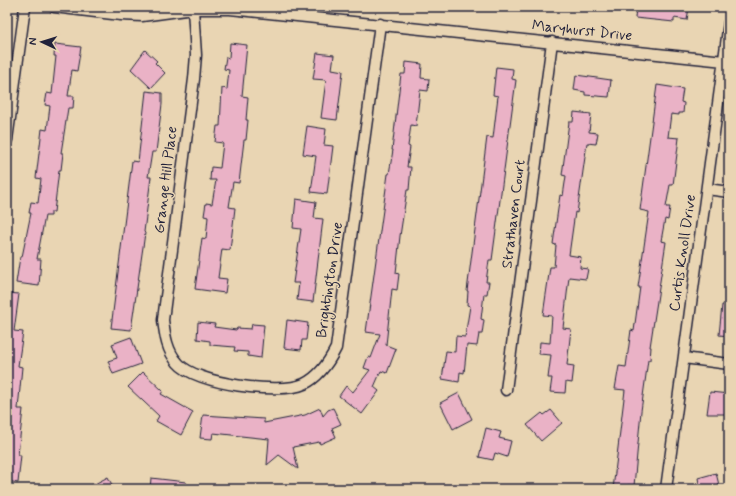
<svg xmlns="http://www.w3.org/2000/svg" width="736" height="496" font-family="Mynerve,sans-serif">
<rect width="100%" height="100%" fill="#e9d5b3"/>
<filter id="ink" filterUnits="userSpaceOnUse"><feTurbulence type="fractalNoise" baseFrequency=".025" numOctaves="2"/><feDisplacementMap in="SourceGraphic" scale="8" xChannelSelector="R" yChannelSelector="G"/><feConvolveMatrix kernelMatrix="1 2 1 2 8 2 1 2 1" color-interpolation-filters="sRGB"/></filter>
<g filter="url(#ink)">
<!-- building -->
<path fill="#eab2c6" stroke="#22223b" d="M636,7H689L687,20L674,18V22L635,18Z
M230,43L247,45L242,96L248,97L246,120H248L246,140H244L239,183L233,182L229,207L235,208L230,250L222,249L218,278L227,279L225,293L195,289L202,238L206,239L208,217L204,216L206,203L212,204L216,180H210L211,167L220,168L223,143L215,142L217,126H220L222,88L227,89L229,70L224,69L226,57L229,58Z
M55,44L81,47L77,71L72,70L68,96H74L73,108H68L61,153H63L61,170H59L54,212H51V216H45L37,259H41L39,286L16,283L20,257H22L31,213H29L31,202L38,203L41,179L36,178L42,129L47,130L50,106L45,105L47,93L52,94L56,56H54Z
M145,50L157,61L155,63L165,73L151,88L131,69Z
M317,53L334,55L332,69L343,71L337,120L321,118L326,80L313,79Z
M406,62L422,64L421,78L429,79L428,91L420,90L416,126L411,125L408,146L410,147L407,167H411L409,190H407L400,236L396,273L399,274L397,290L392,289L386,345L396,349L387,373L381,371L374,387L379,391L362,414L339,396L346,386L353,392L370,370L364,368L368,357L371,358L380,334L366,332L388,174H389L393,150H392L401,74H405Z
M496,67L513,69L512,79L516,80L492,260H489L486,282H489L487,294H484L481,319L484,320L482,334H479L477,346L467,345L464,373L460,372L459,382L442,379L446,351L455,352L456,336L465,337L470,306L467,305L468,291H467L487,137L493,138L498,96L493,95Z
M576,75L611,80L609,97L585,95V92L574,90Z
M657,85L683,89L681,102L684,103L683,113H679V115L671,114L668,137L679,138L673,185H670L666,207H670L668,220L665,219L661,241L666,242L650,347H651L650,360H648L641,411L634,486L628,485L627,489H613L625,390L615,389L619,366L626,367L631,330L634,331L640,287H638L642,260L649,212L640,210Z
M146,91L162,93V104L156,152H152L148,177H151L144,232L145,233L131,330L111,328L132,161L138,162Z
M574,112L591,114L589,132L598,133L596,144L587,143L577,213L575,212L569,255L581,257L580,268L588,269L586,279L569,277L563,328L571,329L567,365L574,366L572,383L566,382L565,393L550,392L552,378H548L551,355L539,354L540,342L550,343L552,316L543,315L550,267H554L556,245L553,244L560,195L563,196L566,176L562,175L569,122H573Z
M307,126L326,129L324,145L333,146L327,194L311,192L316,156L303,154Z
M296,199L316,202L314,218L323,219L313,302L297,300L299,283H293L301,229L293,228Z
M7,293L19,294L14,331L23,332L18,366L22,367L18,409H23L18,455H21L18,483L7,481Z
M722,305H729V336L719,335Z
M287,320L308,323L306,340H302L301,350L284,348Z
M198,322L215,324L214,327L236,330L237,328L251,329L252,324L264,325L261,358L248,356V352L234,351L235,347L210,345V341L197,339Z
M131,337L141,364L113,374L108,361L117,358L112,344Z
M143,372L163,391L161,394L193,412L181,435L156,421L159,416L128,387Z
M710,392L729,394V414H707Z
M459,393L472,419L453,429L440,403Z
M320,408L323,416L328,410L333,408L341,424L332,428L336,437L320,444L319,442L293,447L298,469L279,455L267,465L269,439L213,433L212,439L200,438L203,415L264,419V423L305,415Z
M551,410L562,423L541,441L527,425L542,413L544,415Z
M486,428L501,432L499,438L511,441L507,457L495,453L493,460L479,457Z
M716,473L720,489H700L698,478Z
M108,477L114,489H85Z
M151,478L186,482V489H150Z"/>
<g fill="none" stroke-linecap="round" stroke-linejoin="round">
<defs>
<path id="street" d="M54,7L121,15L142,16L193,9H230L724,61
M193,9L196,55L194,79L163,320C165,336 167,351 178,363C195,384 280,395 304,384C319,377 329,362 336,348L380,24
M7,140L25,7
M707,189L729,192
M684,358L729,364
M506,390L552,42
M666,489L729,22"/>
</defs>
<!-- street casing -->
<use href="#street" stroke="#22223b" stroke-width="13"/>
<!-- street -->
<use href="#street" stroke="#e9d5b3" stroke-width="10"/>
</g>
</g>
<g text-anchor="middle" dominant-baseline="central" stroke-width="3" stroke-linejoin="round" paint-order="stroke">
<!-- street labels -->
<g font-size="15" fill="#22223b" stroke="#e9d5b3">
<text transform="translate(582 31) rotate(6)">Maryhurst Drive</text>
<text transform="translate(166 180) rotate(-83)">Grange Hill Place</text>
<text transform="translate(514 214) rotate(-83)">Strathaven Court</text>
<text transform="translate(683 253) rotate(-82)">Curtis Knoll Drive</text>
<text transform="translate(330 280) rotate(-82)">Brightington Drive</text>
</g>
</g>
<!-- margin -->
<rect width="736" height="496" fill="none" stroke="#e9d5b3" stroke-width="24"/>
<rect x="12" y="12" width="712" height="472" fill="none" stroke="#22223b" stroke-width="1.5" filter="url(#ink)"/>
<!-- north arrow -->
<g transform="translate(42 42) rotate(274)" stroke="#e9d5b3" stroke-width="3" paint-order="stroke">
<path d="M0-3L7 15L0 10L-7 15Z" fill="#22223b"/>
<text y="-6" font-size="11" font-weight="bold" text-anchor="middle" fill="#22223b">N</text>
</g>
</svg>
